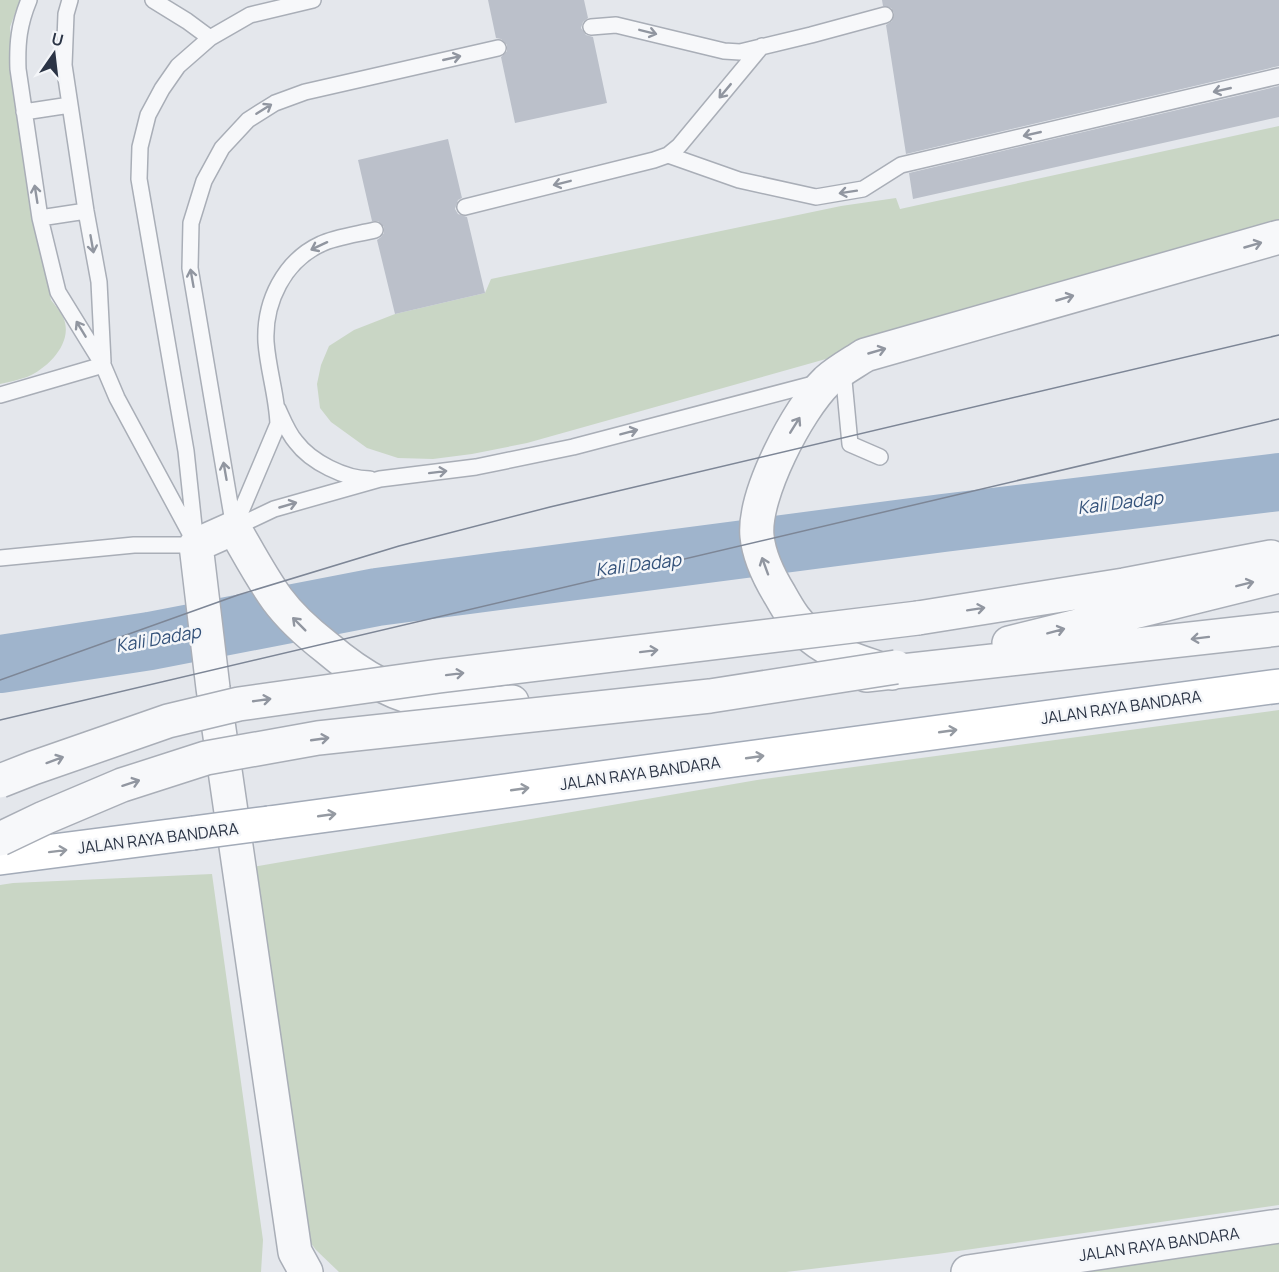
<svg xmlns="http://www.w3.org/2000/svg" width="1279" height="1272" font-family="Manrope,sans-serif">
<rect width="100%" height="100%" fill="#e4e7ec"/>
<!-- green -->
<path fill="#c9d6c5" d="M0,0H20L10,27L13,86L51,300C55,305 59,310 62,315C76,340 49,368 27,377C18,380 9,382 0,384Z
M1279,126V224L833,357L527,443L472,454L433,459L398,458L367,448L331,422L320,408L317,384L321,365L329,346L354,330L395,314L485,293L491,279L841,206L896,198L900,209Z
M1279,710V1205L937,1254L786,1272H339L316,1250L296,1223L252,867L757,780Z
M212,874L263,1240L261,1272H0V885L13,883Z
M1279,1239V1272H1042Z"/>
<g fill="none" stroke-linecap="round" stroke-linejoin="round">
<!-- river -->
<path stroke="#9fb4cc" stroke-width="58" d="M0,664L150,641L377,597L943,523L1279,482"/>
</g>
<!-- building -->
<path fill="#bbc0ca" d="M488,0H584L588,18L583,22L581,28L586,35L593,37L607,103L515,123L501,57L507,51V45L501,39L496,38Z
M882,0H1279V66L906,154L886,25L892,21L894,13L891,8L883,6Z
M1279,86V117L913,199L909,173Z
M448,139L462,198L458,200L455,209L458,214L467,217L485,293L395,314L377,240L381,237L384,233V227L378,221H372L358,160Z"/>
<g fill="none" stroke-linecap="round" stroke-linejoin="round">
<defs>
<path id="service" d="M29,0C19,24 17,43 18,69L40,218L58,292L103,365L117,398L192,537
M70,0L66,14L64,65L86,211L99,282L103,362
M153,0L187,21L210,38
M591,27L616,25L724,51L740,52L811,35L885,15
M24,112L70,105
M668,155L739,180L816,197L863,189L901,165L1279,76
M465,207L654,160L668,155L679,146L762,46
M40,218L86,211
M843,370L850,444L880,457
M0,395L103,365
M278,409C283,420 288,433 296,442C311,462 345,479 370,479
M234,528L190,268L191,223L204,181L222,148L248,120L275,103L305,92L498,48
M234,528L274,509L380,479L476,467L573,447L817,383
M234,528L278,424C277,396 268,370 266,342C264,302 284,261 321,244C335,237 359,234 375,230
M196,545L186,451L139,179L140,147L148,115L162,89L178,66L210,38L250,15L313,0
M0,558L134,545H196"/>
<path id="tertiary" d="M918,618L1124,585L1271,557
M1009,643L1279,576
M892,673C865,663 835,656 813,638C797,625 789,611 780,595C769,577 759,557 757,536C753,495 798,409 827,381C838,371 853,363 865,355L1279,237
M866,675L1279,629
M306,1272L295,1252L213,688L196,545L234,528C248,552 261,577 277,599C291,618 308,633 326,647C361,677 397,698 444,705C466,708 490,704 512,702
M968,1272L1279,1226"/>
<path id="primary" d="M269,823L1279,686
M0,858L193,833"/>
</defs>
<!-- service casing -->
<use href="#service" stroke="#a9aeb7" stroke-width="18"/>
<!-- tertiary casing -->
<use href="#tertiary" stroke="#a9aeb7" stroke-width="36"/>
<!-- primary casing -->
<use href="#primary" stroke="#a3abb8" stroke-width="36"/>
<!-- service -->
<use href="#service" stroke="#f7f8fa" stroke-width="15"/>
<!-- tertiary -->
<use href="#tertiary" stroke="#f7f8fa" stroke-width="33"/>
<!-- primary -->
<use href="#primary" stroke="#fff" stroke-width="33"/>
<!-- tram -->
<path stroke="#7d8696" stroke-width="1.5" d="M0,680L238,595L399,546L550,507L1279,335
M0,720L1279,419"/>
<defs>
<path id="tertiary-bridge" d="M0,781L33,768L168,721L239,704L439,676L918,618
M0,839L44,818L122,785L206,758L318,738L710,696L896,667"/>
<path id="primary-bridge" d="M193,833L269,823"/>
</defs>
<!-- tertiary-bridge casing -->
<use href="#tertiary-bridge" stroke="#a9aeb7" stroke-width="36" stroke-linecap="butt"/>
<!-- primary-bridge casing -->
<use href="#primary-bridge" stroke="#a3abb8" stroke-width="36" stroke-linecap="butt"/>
<!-- tertiary-bridge -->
<use href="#tertiary-bridge" stroke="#f7f8fa" stroke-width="33"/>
<!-- primary-bridge -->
<use href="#primary-bridge" stroke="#fff" stroke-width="33"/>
</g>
<!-- one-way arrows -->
<defs><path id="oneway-shaft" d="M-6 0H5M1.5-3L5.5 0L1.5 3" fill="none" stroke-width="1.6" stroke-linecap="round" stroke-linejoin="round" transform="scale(1.5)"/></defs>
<g stroke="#9196a0">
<use href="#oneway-shaft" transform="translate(648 32) rotate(14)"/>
<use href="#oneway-shaft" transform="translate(452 58) rotate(-13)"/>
<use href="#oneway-shaft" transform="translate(1222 90) rotate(167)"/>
<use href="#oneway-shaft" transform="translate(725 91) rotate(130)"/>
<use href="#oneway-shaft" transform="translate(264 109) rotate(-32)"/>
<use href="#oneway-shaft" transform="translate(1032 134) rotate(167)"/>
<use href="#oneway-shaft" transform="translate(562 183) rotate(166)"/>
<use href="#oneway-shaft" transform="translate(848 192) rotate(171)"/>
<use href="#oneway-shaft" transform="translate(36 194) rotate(-99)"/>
<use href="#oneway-shaft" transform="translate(92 244) rotate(80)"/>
<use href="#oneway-shaft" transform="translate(1253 245) rotate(-16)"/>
<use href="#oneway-shaft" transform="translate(319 246) rotate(155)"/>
<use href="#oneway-shaft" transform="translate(192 278) rotate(-100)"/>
<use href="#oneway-shaft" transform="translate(1065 298) rotate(-16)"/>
<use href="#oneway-shaft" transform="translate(81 329) rotate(-121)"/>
<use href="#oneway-shaft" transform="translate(877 351) rotate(-16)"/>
<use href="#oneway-shaft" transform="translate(795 425) rotate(-58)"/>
<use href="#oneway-shaft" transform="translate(629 432) rotate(-15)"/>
<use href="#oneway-shaft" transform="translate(225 471) rotate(-100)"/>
<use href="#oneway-shaft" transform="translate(438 472) rotate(-7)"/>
<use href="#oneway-shaft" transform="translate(288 505) rotate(-16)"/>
<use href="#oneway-shaft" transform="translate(765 566) rotate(-110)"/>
<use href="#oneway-shaft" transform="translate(1245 584) rotate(-14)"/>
<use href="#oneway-shaft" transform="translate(976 609) rotate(-9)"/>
<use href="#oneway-shaft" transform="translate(299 624) rotate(-135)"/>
<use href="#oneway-shaft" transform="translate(1056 631) rotate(-15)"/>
<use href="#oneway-shaft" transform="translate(1200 638) rotate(173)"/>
<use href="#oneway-shaft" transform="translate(649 651) rotate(-7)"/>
<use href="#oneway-shaft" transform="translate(455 674) rotate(-7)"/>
<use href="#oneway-shaft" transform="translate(262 700) rotate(-8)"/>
<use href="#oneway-shaft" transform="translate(320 739) rotate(-8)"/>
<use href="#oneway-shaft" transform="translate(55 760) rotate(-20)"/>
<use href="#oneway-shaft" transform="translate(131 783) rotate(-18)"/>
</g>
<g stroke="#959aa2">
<use href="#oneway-shaft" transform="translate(948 731) rotate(-8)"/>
<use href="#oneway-shaft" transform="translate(755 757) rotate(-8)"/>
<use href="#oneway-shaft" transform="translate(520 789) rotate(-8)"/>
<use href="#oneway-shaft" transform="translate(327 815) rotate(-8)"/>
<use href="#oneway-shaft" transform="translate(58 851) rotate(-7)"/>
</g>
<g text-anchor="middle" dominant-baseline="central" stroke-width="5" stroke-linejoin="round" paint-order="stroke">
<!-- street labels -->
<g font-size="16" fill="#2b3445" stroke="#f4f6f9">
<text transform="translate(1121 707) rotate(-8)">JALAN RAYA BANDARA</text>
<text transform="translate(640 773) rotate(-8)">JALAN RAYA BANDARA</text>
<text transform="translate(158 838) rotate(-7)">JALAN RAYA BANDARA</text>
<text transform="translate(1159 1244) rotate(-8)">JALAN RAYA BANDARA</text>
</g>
<!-- water labels -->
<g font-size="18" font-style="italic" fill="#34527a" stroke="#f4f6f9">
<text transform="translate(1120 502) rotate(-7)">Kali Dadap</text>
<text transform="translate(638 564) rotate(-7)">Kali Dadap</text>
<text transform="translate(158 638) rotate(-10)">Kali Dadap</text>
</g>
</g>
<!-- north arrow -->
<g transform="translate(54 54) rotate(14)" stroke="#f4f6f9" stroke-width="4.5" paint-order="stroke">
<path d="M0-4.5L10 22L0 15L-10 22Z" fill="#2b3445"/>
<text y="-9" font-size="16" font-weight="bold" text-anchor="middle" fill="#2b3445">U</text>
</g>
</svg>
